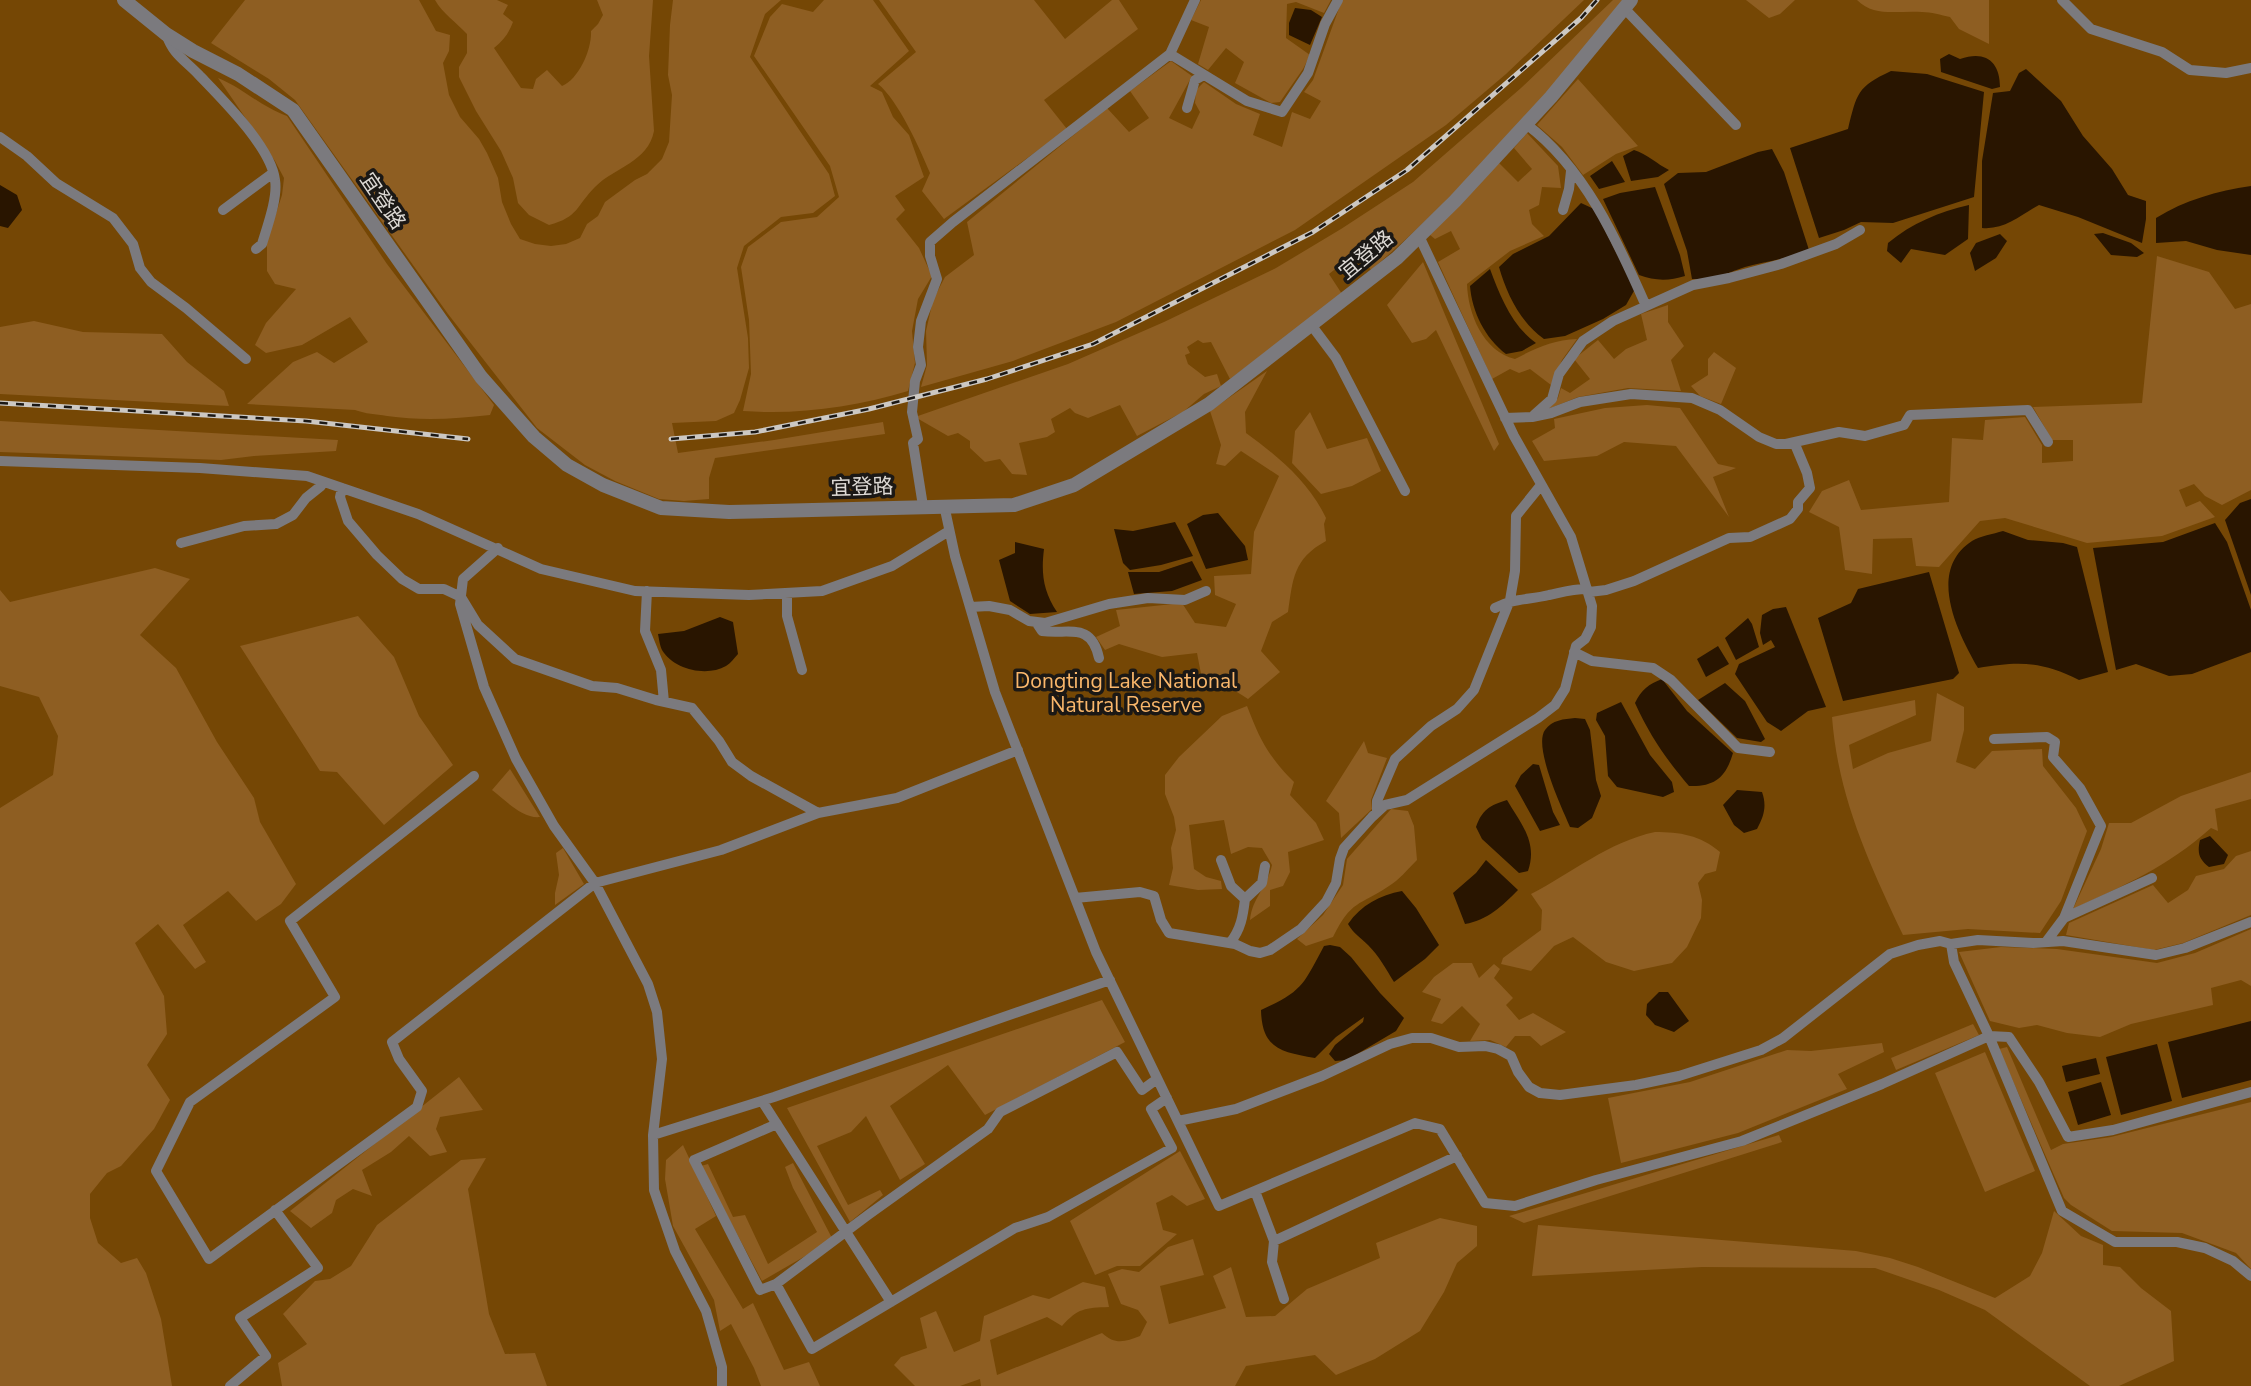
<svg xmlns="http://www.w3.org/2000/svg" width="2251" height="1386" font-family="'Nunito Sans','Noto Sans SC',sans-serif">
<rect width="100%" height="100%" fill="#363029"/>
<!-- green -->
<path fill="#754705" d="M0,0H2251V1386H0Z"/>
<!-- forest -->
<path fill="#8e5e22" d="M245,0H419L436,31L450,35L449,51L443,63L449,95L460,117L479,139L487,153L498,178L502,202L511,224L520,239L535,244L551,246L566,244L580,238L587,224L598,216L605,202L635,180L647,174L662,159L669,142L672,95L668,75L670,25L673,0H781L765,14L750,57L829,174L835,196L813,213L781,217L744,246L737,268L748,338L749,368L740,400L734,413L716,421L672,423L678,453L774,440L883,422L885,434L715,458L709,478V499L684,501L659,499L615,481L585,465L537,428L448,314L295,100L269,79L211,43Z
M435,0H497L508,5L503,14L513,22C509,33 503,41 494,48L521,88L533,89L536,79L547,70L562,86C579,79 592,49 591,31L598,24L603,15L597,0H653L649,56L654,131C648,162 615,167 595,187C576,206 579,217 549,225L529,215L518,203L513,178L501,151L476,111L459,77V67L467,53V34C457,23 442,13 435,0Z
M824,0H873L909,51L870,86L882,92L893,117L909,135L924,177L895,196L905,210L896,219L919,248L932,276L918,299L912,331L915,363L908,391C854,407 800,415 743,411L751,374L749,320L741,267L748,247L781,222L817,217L839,197L830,166L754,56L770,17L782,4L813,12Z
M879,0H1034L1065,39L1112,0H1119L1138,29L1044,100L1067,129L944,219L922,191L930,173C920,149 898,100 878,84L916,52Z
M1201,0H1331L1324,13L1296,2L1287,4L1286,38L1310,55L1303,69L1280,102L1271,103L1235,83L1244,62L1226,48L1208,70L1198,64L1209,27L1191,20Z
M1342,0H1584L1506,74L1446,125L1295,230L1116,322L1013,361L921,387L927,365L926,331L933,300L945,277L974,255L967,222L1107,108L1129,132L1149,118L1130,91L1171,61L1192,76L1169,118L1192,129L1200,112L1195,103L1196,90L1204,82L1236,104L1260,114L1253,135L1282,147L1292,112L1310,119L1321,101L1304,92L1313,80Z
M1613,0H1626C1546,94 1466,189 1371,270L1358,251L1329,274L1342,294L1230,379L1211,342L1203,343L1198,340L1187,347L1190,353L1185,355L1188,364L1205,377L1217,374L1221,386L1204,394L1183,412L1137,436L1120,405L1088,418L1075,413L1070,408L1051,419L1055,432L1047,437L1019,443L1027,475L1012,474L1000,459L985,462L970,448V441L958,433L948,436L915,417L1068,364L1164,322L1276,268L1341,229L1413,182L1521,88Z
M1746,0H1795L1780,14L1769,18Z
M1857,0H1989V44L1959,29L1950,17C1941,15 1931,12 1922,12C1899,10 1875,18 1857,0Z
M218,78C243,88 261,107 287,116L387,264L494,405L490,415C455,419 422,421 387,416C375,414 366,414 355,410L247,404L293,362L317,352L334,363L368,342L350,317L302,345L266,353L255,345L266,323L296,289L275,284L267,271V241L282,195L284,178L275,161Z
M1578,79L1638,146L1616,154L1583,175L1562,147L1537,125Z
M1527,133L1558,166L1561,188L1542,187L1539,205L1529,210L1532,224L1544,236L1510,251L1467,284C1468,314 1483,351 1515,359C1536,348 1553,340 1577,339L1562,360L1551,385L1530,369L1519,373L1510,369L1492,379L1438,262L1460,249L1451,231L1435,239L1430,235L1499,163L1518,182L1532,169L1514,148Z
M2157,256L2209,272L2235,309L2251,304V490L2222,505L2205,496L2194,484L2179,490L2186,507L2200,501L2215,517L2162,536L2087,543L2005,518L1980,521L1939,567L1916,566L1912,538L1873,539L1872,574L1845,570L1839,527L1809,512L1822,491L1849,480L1861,510L1949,502L1952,438L1983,440L1985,420L2025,417L2042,445V463L2073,461V440H2052L2033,407L2142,403Z
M1423,262L1499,444L1494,451L1436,330L1426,339L1412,343L1387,305Z
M1668,305V322L1684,346L1671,360L1681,391L1628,388L1578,397L1548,409L1558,398L1561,388L1570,393L1590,379L1574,359L1598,340L1614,359L1626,349L1647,340L1641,314Z
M34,321L83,332L162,334L187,362L224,391L229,406L0,394V327Z
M1714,352L1736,368L1721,404L1700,396L1691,386L1708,375V359Z
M1267,371L1245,412L1246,433C1278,456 1309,482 1326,518L1324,524L1326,541C1293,559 1293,579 1288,612L1272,622L1261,651L1280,672L1248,699C1233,688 1216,684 1201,674L1197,653L1162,657L1119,644L1105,650L1096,637L1120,626L1116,610L1182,603L1195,623L1226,627L1236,604L1215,595L1214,576L1251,574L1254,532L1279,476L1241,451L1225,466L1216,464L1221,445L1210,411Z
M1647,405L1680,408L1718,464L1736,468L1713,477L1729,517L1676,446L1624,442L1597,456L1544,461L1532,441L1555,428L1554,419L1605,408Z
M1310,412L1327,449L1367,438L1381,471L1352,486L1321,494L1292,463L1295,431Z
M0,421L338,440L336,451L254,456L221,460L0,452Z
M155,568L190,579L140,635L176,668L217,742L254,798L260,822L296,884L281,904L256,921L228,891L183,925L206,962L195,969L158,924L135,943L164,996L167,1034L147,1065L170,1100L154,1129L121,1166L107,1173L90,1194V1218L98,1243L121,1263L137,1258L146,1273L161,1319L172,1386H0V808L53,775L58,736L39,697L0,686V590L10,602Z
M358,616L394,657L419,716L453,765L384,825L337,772L320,771L240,646Z
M1937,693L1964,707V730L1956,762L1975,769L1992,751L2042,749L2043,766L2076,808L2087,831L2061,901L2040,933L1968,929L1903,935C1869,863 1838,797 1832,717L1915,700L1916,715L1849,745L1853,769L1888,753L1931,741Z
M1247,706C1260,740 1268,756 1294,782L1290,795L1316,823L1324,840L1288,852L1290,872L1283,886L1270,890V906L1250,920C1252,898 1267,888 1272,865L1262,848L1248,847L1231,854L1224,820L1189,825L1194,869L1206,877L1221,881L1222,889L1198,890L1169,885L1173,868L1171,848L1176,830L1174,817L1165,794V775L1179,757L1222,716Z
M1364,741L1368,753L1387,758L1371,800L1372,809L1341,838L1339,813L1326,801Z
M510,769L540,817C523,819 505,800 492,790Z
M2251,772V799L2215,809L2218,831L2211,828C2167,867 2125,885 2073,909L2101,849L2109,823H2131L2181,796Z
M1391,809L1408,811L1414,826L1417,860C1408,869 1399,880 1389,886C1359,906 1351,900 1333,937L1306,946L1297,939L1323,915L1343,885L1347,859Z
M1655,832C1680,832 1700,835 1720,852L1716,871L1705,874L1698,883L1702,900L1701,918L1687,947L1672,963L1634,971L1606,962L1573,937L1554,946L1531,971L1501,964L1503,958L1541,930L1542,910L1531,894C1572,873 1608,842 1655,832Z
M563,848L584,884L555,905V893L559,875L556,853Z
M2251,851V915L2183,943L2154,950L2066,935L2069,923L2153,885L2168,903L2188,890L2196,876L2224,869L2236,856Z
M2251,929V986L2241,980L2211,988L2213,1005L2131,1024L2100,1037L2067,1033L2037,1025L2019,1028L1990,1021L1959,952L2001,947L2057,949L2157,963L2195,953Z
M1453,963H1472L1479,978L1494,964L1500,969L1494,978L1513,998L1506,1005L1519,1020L1533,1013L1566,1032L1541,1046L1530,1036H1515L1506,1047L1490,1040L1470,1041L1480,1024L1462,1006L1442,1024L1431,1021L1441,999L1422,992L1434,977Z
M1102,1000L1125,1042L985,1115L948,1065L890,1106L925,1164L900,1180L866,1116L851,1132L817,1146L848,1205L880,1190L883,1195L850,1222L787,1108Z
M1973,1024L1979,1035L1896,1070L1891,1058Z
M1882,1043L1884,1052L1838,1074L1847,1089L1738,1133L1621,1163L1608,1098L1690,1082L1787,1050L1811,1051Z
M2007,1047L2051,1150L2063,1144L2111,1137L2251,1102V1269L2236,1253L2182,1233L2112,1231L2071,1205L2064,1198L1999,1049Z
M1985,1052L2035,1171L1985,1192L1935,1073Z
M459,1077L483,1110L440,1117L436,1129L447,1152L430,1156L409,1136L391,1152L362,1170L372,1196L353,1189L336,1200L332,1213L311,1228L290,1211Z
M1779,1135L1782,1142L1524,1223L1509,1216Z
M683,1145L716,1216L695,1229L743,1309L753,1303L784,1370L809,1362L820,1386H761L754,1368L731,1324L720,1331L714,1300L673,1226L665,1179L666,1160Z
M1180,1151L1205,1199L1187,1206L1172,1195L1156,1203L1163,1230L1177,1234L1140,1266H1117L1095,1275L1070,1221Z
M486,1158L468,1189L489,1314L505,1354L535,1353L547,1386H282L278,1363L307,1344L283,1314L315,1281L330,1279L351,1266L377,1225L461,1160Z
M793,1163L833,1240L762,1281L701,1166L708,1164L733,1217L745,1215L768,1264L817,1232L793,1188L785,1167Z
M2054,1211L2081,1236L2103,1245V1265L2120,1267L2141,1288L2171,1311L2174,1361L2119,1386H2090L1985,1310L1939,1290L1875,1268L1702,1267L1532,1276L1538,1225L1856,1251L1890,1258L1918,1267L1995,1298L2030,1276L2042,1253Z
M1440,1218L1477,1226V1246L1457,1263L1444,1292L1420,1331L1375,1359L1336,1375L1315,1355L1246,1366L1235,1386H981L980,1379L960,1386H915L894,1365L901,1357L927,1348L920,1318L936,1311L954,1352L980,1341L984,1316L1033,1295L1049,1299L1083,1282L1105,1287L1109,1307C1085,1308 1078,1308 1062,1326L1047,1317L990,1340L997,1375L1102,1333C1115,1345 1125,1342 1140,1336L1147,1322L1138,1310L1121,1304L1108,1274L1122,1269L1139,1272L1168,1247L1193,1239L1204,1275L1160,1286L1169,1324L1226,1308L1213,1276L1231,1267L1246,1317L1275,1316L1307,1289L1380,1258L1376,1243Z"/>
<!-- water -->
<path fill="#291500" d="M1295,8L1311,10L1322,17L1310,45L1289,35V23Z
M1949,54L1960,59C1985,50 2000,61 2000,87L1992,89L1941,72L1940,59Z
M2026,69L2061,101L2083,136L2112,169L2128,195L2146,201V219L2142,243L2078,217L2039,205C2019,216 2005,230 1982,228V161L1993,93L2010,91L2019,73Z
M1891,71L1927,74L1984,92L1974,197L1893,223L1861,222L1844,230L1819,238L1790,148L1848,129C1857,93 1857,87 1891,71Z
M1772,149L1784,172L1809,250C1788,259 1767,261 1745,267C1723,274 1717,280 1692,279L1687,251L1664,184L1678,173L1706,172L1758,152Z
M1634,150C1647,154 1657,164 1669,170L1658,177L1631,181L1623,156Z
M1612,161L1625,182L1599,189L1590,176Z
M0,185L17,195L22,210L8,228L0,226Z
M2251,186V255L2217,250L2186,241L2156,243V218C2185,200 2217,191 2251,186Z
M1655,187L1680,255L1685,276C1669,281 1655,281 1639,275L1603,199L1620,193Z
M1581,203L1594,209L1635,289L1626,305L1603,319L1565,336L1544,339C1521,323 1507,295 1499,267L1513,254L1549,236Z
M1969,205L1968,239L1945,255L1911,249L1901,263L1887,251L1888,243C1912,223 1939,212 1969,205Z
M2103,233L2131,243L2144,253L2137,257L2111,255L2094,234Z
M2000,234L2007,241L1996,258L1975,271L1970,253L1976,243Z
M1490,269C1500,296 1512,326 1536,343L1522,351L1506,354C1485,338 1472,312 1470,286Z
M2251,499V595L2225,520L2240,503Z
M1218,513L1245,546L1248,560L1206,569L1187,524L1203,515Z
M1175,522L1193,556L1161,565L1130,570L1123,563L1114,529L1133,531Z
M2215,523L2227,542L2251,610V652L2192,674L2169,676L2136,664L2116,670L2093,548L2163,542Z
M2003,531L2028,540L2063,543L2077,547L2108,672L2079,680C2041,661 2019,661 1978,668C1958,633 1926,571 1972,541C1980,536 1993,534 2003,531Z
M1015,542L1044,549C1041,573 1043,591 1057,612L1030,614L1010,601L999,560L1015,553Z
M1192,561L1202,580L1172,591L1134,594L1128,572H1159Z
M1929,572L1959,673L1953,679L1843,701L1818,618L1851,603L1858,589Z
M1786,607L1826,707L1808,711L1781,731L1767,722L1735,674L1739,664L1775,647L1771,640L1763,645L1760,633L1762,615L1773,609Z
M720,617L733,622L738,654C734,658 731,663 726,666C707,677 674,670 662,650C660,646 659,639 658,634L684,631Z
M1748,618L1752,624L1759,647L1736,660L1725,638Z
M1718,646L1729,664L1706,677L1697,659Z
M1662,679L1687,711L1733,753C1726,777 1715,787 1689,786C1666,759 1650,736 1635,703C1641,690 1649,684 1662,679Z
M1725,683L1745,701L1765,739L1761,742L1737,738L1698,700Z
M1621,702L1650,755L1672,782L1674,792L1663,797L1617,787L1608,776L1605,736L1596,720L1597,713Z
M1575,718L1585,719L1590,730L1596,780L1601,796L1592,818L1578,828L1570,827C1562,808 1533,747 1545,730C1552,720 1564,719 1575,718Z
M1533,764L1539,765L1553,812L1560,825L1540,831L1515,786L1521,775Z
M1737,790L1762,792C1767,806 1764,816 1757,829L1744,833L1734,825L1723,805Z
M1507,800C1521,824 1538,842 1528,871L1519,873L1482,839L1476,827C1482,810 1490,805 1507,800Z
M2210,836L2228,855L2224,864L2209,867C2199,859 2197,853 2200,840Z
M1486,860L1518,890C1502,906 1488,920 1465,924L1453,893L1476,873Z
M1402,891L1416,908L1439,945L1425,959L1394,982C1386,969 1379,956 1368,945C1360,937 1354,934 1348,924C1361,905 1380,895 1402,891Z
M1330,945L1340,947L1351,957L1380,993L1404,1018L1396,1031L1347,1060L1335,1061L1329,1054L1335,1045L1363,1022L1364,1017L1336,1037L1315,1058C1281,1052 1262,1049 1261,1010C1303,991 1303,985 1324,946Z
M1659,992H1668L1689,1021L1674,1032L1655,1025L1646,1015L1647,1004Z
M2251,1021V1080L2182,1098L2168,1042Z
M2157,1044L2172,1101L2121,1115L2106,1057Z
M2096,1058L2100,1074L2066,1082L2062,1066Z
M2101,1082L2111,1115L2078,1125L2068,1092Z"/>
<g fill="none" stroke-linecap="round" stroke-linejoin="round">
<!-- minor -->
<path stroke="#7b7a7e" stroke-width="10" d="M2062,0L2091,29L2162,52L2190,70L2226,73L2251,68
M1624,8L1736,125
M166,34C174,56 184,59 199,75C222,99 271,147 275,180C278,198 267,227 262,244L256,249
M1170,54L1247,101L1282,112L1308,73L1325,24L1338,0
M1187,108L1195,80L1204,75
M1526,124C1584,167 1617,240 1646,306
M0,137L27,156L56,183L113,218L133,244L140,268L151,282L186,308L246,359
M223,210L273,173
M1563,210L1569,189L1571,171
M1312,326L1336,358L1405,491
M1534,415L1552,399L1559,374L1583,341L1613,321L1693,285L1729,278L1781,264L1836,244L1860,230
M1505,418L1532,417L1551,413L1580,402L1631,394L1692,398L1720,410L1759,437L1776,444H1786L1839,432L1865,436L1904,425L1910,415L2028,410L2048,442
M0,461L200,468L307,476L418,514L541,569L635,591L749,595L822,591L892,566L949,531
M342,488L340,497L348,521L377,555L402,579L419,589H444L461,597L478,625L515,659L592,686L617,688L656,700L692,708L719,741L732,762L751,776L818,813
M944,505L955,556L995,692L1096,952L1219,1206L1415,1123L1440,1129L1485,1203L1515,1206L1596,1180L1742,1141L1882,1084L1989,1036L2009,1037L2039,1082L2068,1137L2113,1130L2251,1092
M923,506L913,443L918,439L912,412L915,381L921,365L918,347L921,321L937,279L930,256V242L953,222L1170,54L1195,0
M181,543L244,526L276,524L293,515L306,498L321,486
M498,548L463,579L460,604L484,687L516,759L554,826L595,883L648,984L657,1012L662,1059L653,1135
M647,591L645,631L661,670L664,702
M1589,592L1606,590L1634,581L1729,538L1750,537L1790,519L1798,509V502L1810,488L1807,473L1794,442
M787,593V616L802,670
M970,607L989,606L1010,610L1029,621L1045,623L1109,604L1148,598L1185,600L1206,591
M1495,608C1514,598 1529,600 1549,595C1563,592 1573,589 1587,589
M1036,622L1042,631C1068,635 1091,621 1099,658
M1574,652L1592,661L1653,668L1671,680L1738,748L1770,752
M1994,739L2047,737L2055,742L2053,757L2080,788L2101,826L2064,918
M474,776L290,921L335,997L190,1102L156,1171L209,1259L417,1107L422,1091L399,1059L392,1042L595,883L721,850L818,813L897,798L1018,750
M1377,812V801L1395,759L1431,726L1457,709L1474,690L1510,600L1515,571L1516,516L1541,485
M1221,860L1231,886L1245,899
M1075,898L1140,892L1154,896L1161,920L1169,933L1235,944L1250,951L1260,953L1270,950L1301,929L1326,902L1336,883L1340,859L1344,848L1372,817L1385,805L1407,800L1538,718L1555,705L1565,689L1576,646L1585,639L1591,627L1592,606L1571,537L1514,436L1419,236
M2046,942L2064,918L2152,878
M1230,943C1241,929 1243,916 1245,899L1262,883L1265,866
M1951,944L1978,940L2033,943L2063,941L2156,955L2185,948L2251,922
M1157,1079L1142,1090L1117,1052L1000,1112L988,1129L868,1215L776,1284L812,1349L1015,1228L1048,1217L1172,1148L1151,1109L1167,1098
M762,1101L891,1302
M1178,1121L1236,1109L1322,1076L1390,1044L1412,1038H1431L1459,1047L1485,1046L1498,1049L1511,1056L1518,1072L1529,1087L1540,1093L1560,1095L1636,1085L1679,1076L1761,1050L1783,1038L1890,954L1918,945L1940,941L1951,944L1954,962L1989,1036L2062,1211L2115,1242H2177L2205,1248L2233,1261L2251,1276
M1255,1191L1274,1241L1457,1156
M1274,1241L1272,1262L1284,1299
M776,1284L760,1290L694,1160L777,1124
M230,1386L266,1356L240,1318L318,1268L275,1210
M722,1386V1367L706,1311L675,1251L654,1190L653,1135L774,1097L1110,980"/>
<!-- tertiary -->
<path stroke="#7b7a7e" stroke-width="14" d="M124,0L166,34L193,51L238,74L293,110L481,377L534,437L567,465L603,485L661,508L729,512L1014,505L1074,485L1209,404L1397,258L1455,201L1551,97L1631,0"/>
<defs>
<path id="rail" d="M0,403L306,421L468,439
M671,439L755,432L869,409L987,379L1093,344L1313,232L1407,170L1581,18L1597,0"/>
</defs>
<!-- rail casing -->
<use href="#rail" stroke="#ccc8c3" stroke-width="5"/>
<!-- rail -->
<use href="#rail" stroke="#1b1815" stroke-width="2.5" stroke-dasharray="8" stroke-linecap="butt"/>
</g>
<g text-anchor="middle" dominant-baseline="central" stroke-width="7" stroke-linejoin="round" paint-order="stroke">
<!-- street labels -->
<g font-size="21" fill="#ddd9d4" stroke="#1b1815">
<text transform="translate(383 201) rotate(56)">宜登路</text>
<text transform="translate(1366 255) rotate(-40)">宜登路</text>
<text transform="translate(862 487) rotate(-2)">宜登路</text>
</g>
<!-- park labels -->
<g font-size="21" fill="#fab76b" stroke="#1b1815">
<text x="1126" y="681">Dongting Lake National<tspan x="1126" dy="24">Natural Reserve</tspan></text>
</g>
</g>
</svg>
